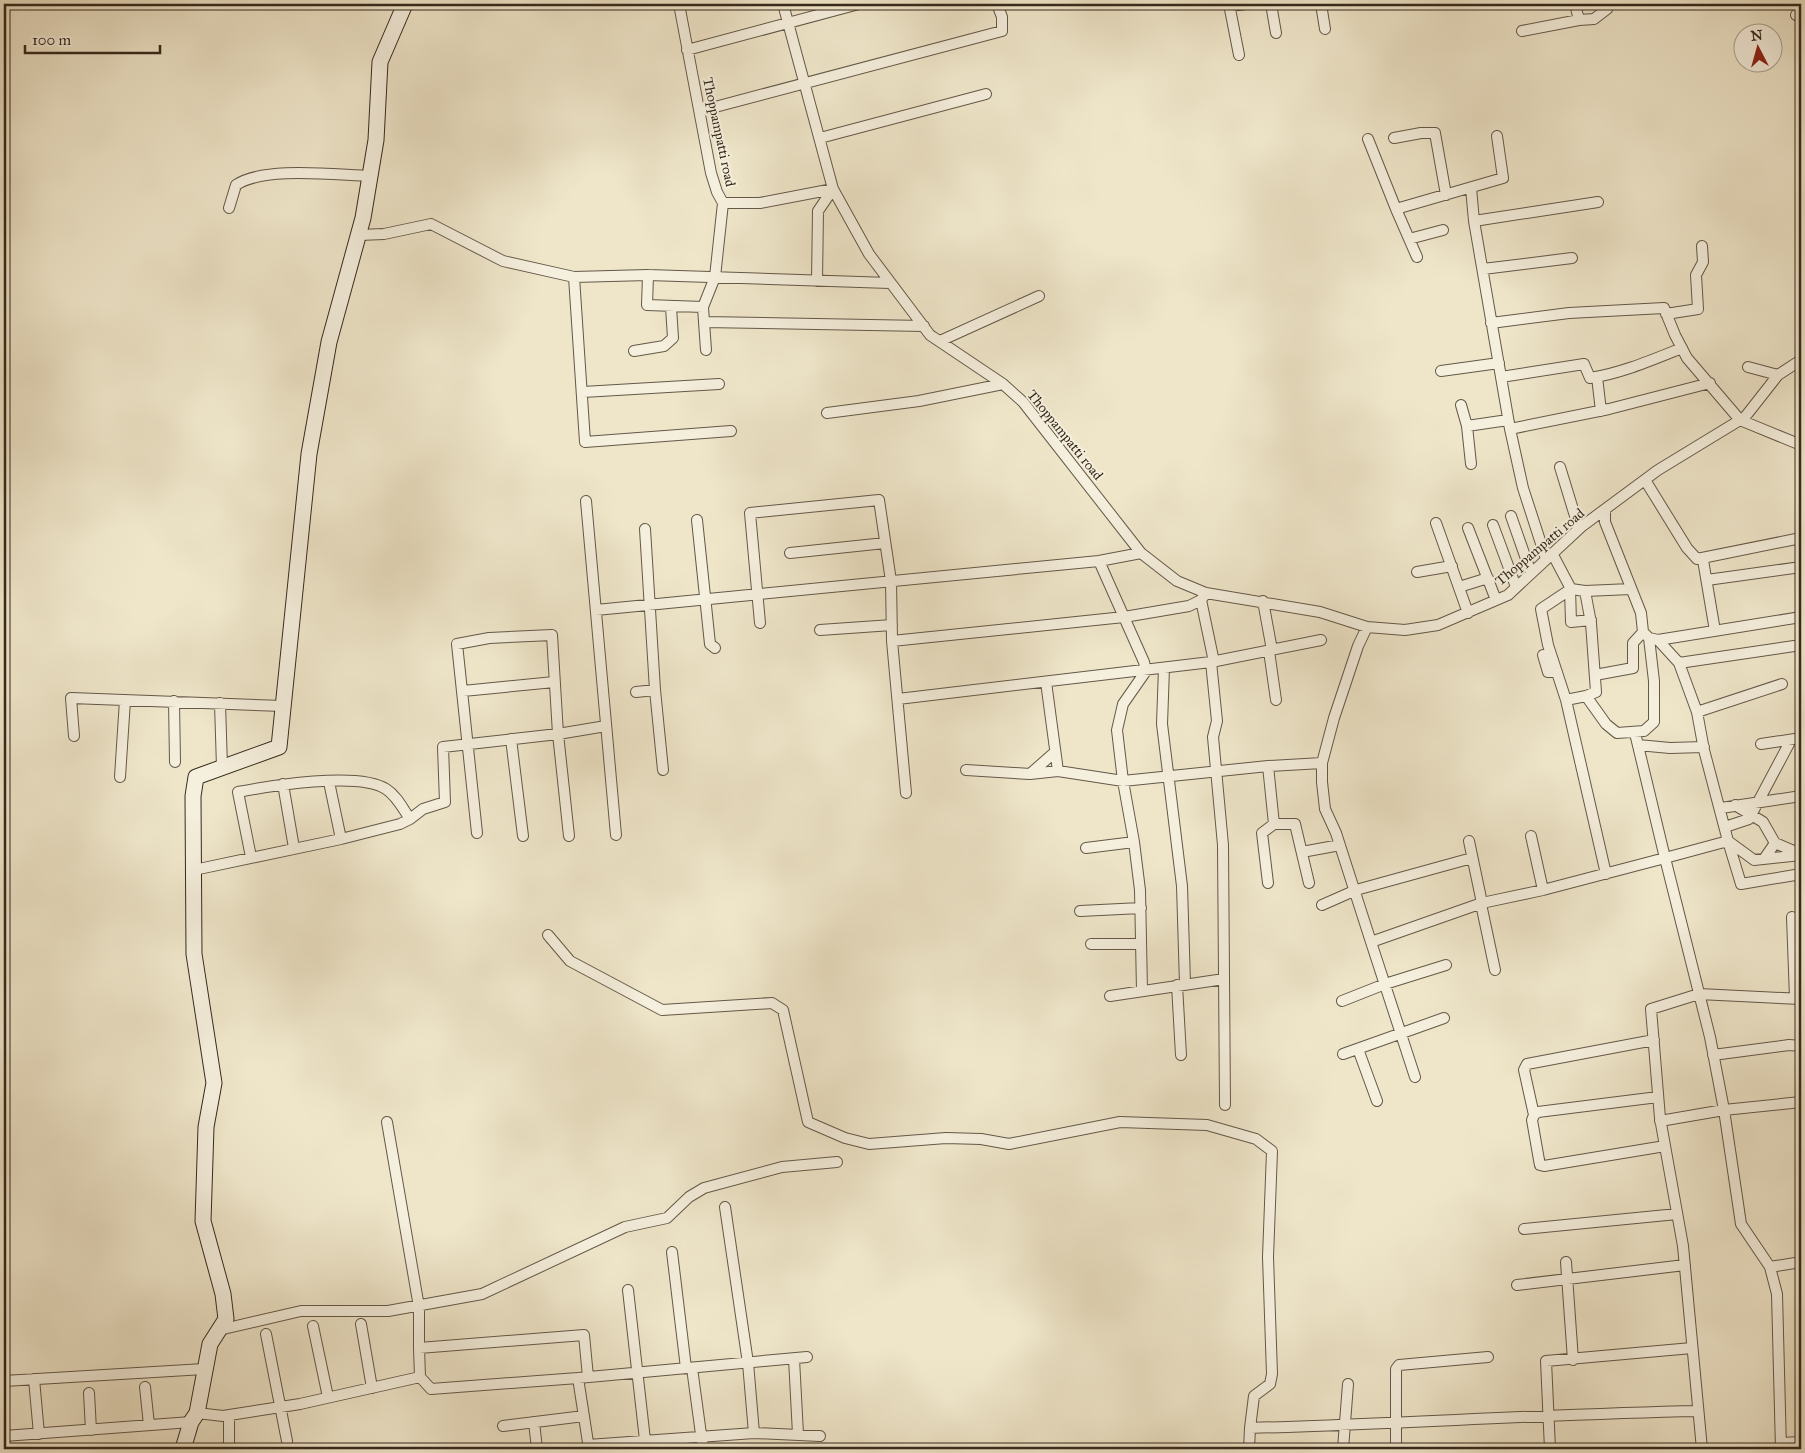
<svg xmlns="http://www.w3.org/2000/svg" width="1805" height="1453" font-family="'IM FELL Great Primer',serif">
<rect width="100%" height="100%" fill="#efe6ca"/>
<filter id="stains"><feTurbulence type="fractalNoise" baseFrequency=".004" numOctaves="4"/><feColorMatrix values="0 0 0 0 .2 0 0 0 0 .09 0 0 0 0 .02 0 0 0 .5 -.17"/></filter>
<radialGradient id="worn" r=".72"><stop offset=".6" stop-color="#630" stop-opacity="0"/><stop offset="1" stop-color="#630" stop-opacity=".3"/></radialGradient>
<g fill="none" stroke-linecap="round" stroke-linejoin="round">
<defs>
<path id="street" d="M679,4L711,173L717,192L723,203H760L833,189L869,254L930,335L1003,384L1023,402L1141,553L1177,581L1206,593L1320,612L1367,627L1405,630L1438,625L1508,595L1581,527L1658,470L1745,417L1778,375L1801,360
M783,4L833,189L818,211L817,281
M1229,4L1239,55
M1271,4L1276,33
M1321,4L1325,29
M1230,6L1246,4
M1796,15L1801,13
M1579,20L1594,19L1607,9L1605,4
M1522,31L1579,20L1575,4
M687,50L859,4
M700,111L1002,31V17L997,4
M820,138L986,94
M1394,138L1421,133H1435L1446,195
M1368,139L1396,209L1503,178L1497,136
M1471,188L1474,221L1510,429L1523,488L1546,559
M229,208L236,185C264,166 335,175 370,176
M1396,209L1417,257
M1474,221L1598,202
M359,235L384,234L431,224L503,261L574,277
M1409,239L1443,230
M1483,269L1572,258
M648,275L647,305L703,307L704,322L924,326
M703,307L715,277L723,203
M1666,314L1698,309L1696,275L1703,262L1702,246
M704,322L706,350
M1491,323L1569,313L1664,308L1675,335L1687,358L1740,420L1801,445
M940,341L1039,296
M634,351L664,346L673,338L671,307
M1748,367L1778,375
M1441,371L1499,363
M1501,377L1584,364L1590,378C1622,373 1652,360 1682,348
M1597,377L1601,411
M583,392L719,384
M1461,405L1467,426L1471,464
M827,413L919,401L1003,384
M1467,426L1508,420
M1510,429L1609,409L1710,383
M731,431L585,442L574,277L648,275L890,283
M1560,467L1579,529
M1645,480L1687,548L1697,559L1801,538
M586,501L616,835
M1605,511V522L1641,613L1643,632L1649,638L1658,640L1679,663L1697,712L1704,750L1728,841L1665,858L1710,1037L1724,1110L1741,1224L1770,1267L1777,1294L1781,1449
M1511,516L1531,573
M697,520L710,644L715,648
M1436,523L1468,613
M1493,525L1516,587
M1468,528L1496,600
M645,529L655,690L663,770
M790,553L885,543
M1552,553L1571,589L1541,609L1548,645L1566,700L1606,874
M1703,560L1715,631
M1099,561L1144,662L1146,671L1123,704L1117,730L1123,781L1134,842L1140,890L1142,991
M1417,572L1452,566
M1707,580L1801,567
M1459,587L1488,578
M1570,589L1571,622L1591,620
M1571,589L1585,591L1591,623L1596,692L1586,696L1606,724L1617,733L1644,731L1654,722V681L1649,638
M1585,591L1631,589
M1201,600L1214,662
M1263,601L1272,650
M596,610L1099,561L1141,553
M760,623L750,513L879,500L891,581L892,641L906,793
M1367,627L1358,646L1334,718L1322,763V782L1325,809L1336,833L1371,942L1482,903L1543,890L1665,858L1635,733
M820,630L892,625
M1658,640L1801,617
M892,641L1124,617L1189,606L1201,600L1206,593
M1269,651L1276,700
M1543,655L1548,672H1557
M1211,662L1217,721L1213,737L1223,845L1225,1105
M1679,663L1801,645
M1164,668L1162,724L1182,886L1185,984
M1595,675L1633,668V643L1643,632
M1046,682L1058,771
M463,691L554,682
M636,692L655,690
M898,699L1211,662L1321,640
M1566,700L1586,696
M174,701L175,762
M220,703L222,767
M1697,712L1782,684
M74,736L71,698L283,706
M511,739L523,836
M1761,744L1801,738
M1638,745L1670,748L1704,747
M1268,766L1274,824
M966,770L1030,774L1058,771L1123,781L1268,766L1322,763
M1030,774L1055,752
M120,777L125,700
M329,782L341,839
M283,784L294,848
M1735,805L1763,822L1775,843L1764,859
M1721,808L1801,796
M1725,827L1749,819L1791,740
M477,833L457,644L489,638L552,635L558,734L569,836
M1531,836L1543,890
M1469,841L1482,903
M1728,841L1741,884L1801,874
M1728,841L1754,860L1801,855
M1775,843L1801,854
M1086,848L1134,842
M1302,852L1340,845
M251,857L238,792C269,786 359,771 386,789C397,796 403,809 410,819
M194,870L341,839L400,824L410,819L423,809L445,802L443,747L558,734L606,726
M1268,883L1262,833L1274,824H1295L1309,883
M1481,904L1495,970
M1322,905L1356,890L1472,858
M1080,911L1141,908
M1792,917L1795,998
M548,935L570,961L662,1010L772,1003L783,1010L808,1122L845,1138L869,1144L946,1138L981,1139L1009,1144L1120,1122L1207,1125L1256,1139L1272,1151L1268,1257L1272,1374L1270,1384L1254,1396L1250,1428
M1371,942L1415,1077
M1091,944H1141
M1177,985L1181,1055
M1110,996L1224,979
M1342,1001L1385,984L1446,965
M1358,1049L1377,1101
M1343,1054L1444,1018
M1713,1055L1789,1045L1801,1046
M1658,1097L1538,1112L1534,1115L1532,1120L1539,1160L1540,1165L1544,1166L1665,1146
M1534,1115L1524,1070L1527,1064L1654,1040
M1660,1121L1724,1110L1801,1102
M387,1122L419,1307V1348
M725,1207L748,1363L754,1433
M1524,1229L1677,1214
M672,1252L686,1368
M1566,1262L1573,1360
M1770,1267L1801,1262
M1517,1285L1685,1265
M628,1290L645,1440
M361,1324L372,1388
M313,1326L328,1397
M219,1330L301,1311H388L482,1294L625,1227L667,1218L689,1197L704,1188L782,1167L837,1162
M266,1334L287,1441
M794,1359L798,1434
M692,1368L703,1449
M578,1378L431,1389L420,1377L419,1348L584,1335L588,1377
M34,1379L39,1434
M4,1381L204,1369
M145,1387L149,1425
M89,1393L91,1430
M197,1413L223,1416L300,1404L420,1377
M229,1415V1449
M534,1422L537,1449
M503,1426L584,1416
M4,1436L191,1422
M1781,1443L1801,1442
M588,1445L754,1433L820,1436
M589,1449L578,1378L807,1357
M1249,1449L1250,1428C1399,1424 1548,1414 1698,1411
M1343,1449L1348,1384
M1396,1449V1369L1399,1365L1488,1357
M1550,1449L1546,1361L1692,1348
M1702,1449L1683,1246L1660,1118L1651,1009L1699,994L1801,999"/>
<path id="secondary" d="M183,1449L191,1422L197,1413L210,1344L226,1319L223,1294L203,1221L206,1127L214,1083L194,954L193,796L196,777L279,747L309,454L329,342L363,218L376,140L380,62L405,4"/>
</defs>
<!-- street casing -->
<use href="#street" stroke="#645848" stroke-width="12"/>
<!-- secondary casing -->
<use href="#secondary" stroke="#36291c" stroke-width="17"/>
<!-- street -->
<use href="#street" stroke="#f5efdd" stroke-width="10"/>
<!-- secondary -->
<use href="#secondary" stroke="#f5efdd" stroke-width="15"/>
</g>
<g text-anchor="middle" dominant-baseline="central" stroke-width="4" stroke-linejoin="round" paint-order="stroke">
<!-- street labels -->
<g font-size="14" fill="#36291c" stroke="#f5efdd">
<text transform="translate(719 132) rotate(78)">Thoppampatti road</text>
<text transform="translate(1065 435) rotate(51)">Thoppampatti road</text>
<text transform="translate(1540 547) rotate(-40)">Thoppampatti road</text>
</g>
</g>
<!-- margin -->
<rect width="1805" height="1453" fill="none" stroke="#efe6ca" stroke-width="20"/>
<rect x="5" y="5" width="1795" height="1443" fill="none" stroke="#36291c" stroke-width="2.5"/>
<rect x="10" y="10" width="1785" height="1433" fill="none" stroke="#36291c"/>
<!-- north arrow -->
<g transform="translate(1758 48) rotate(354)"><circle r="24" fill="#f5efdd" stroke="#a9a090"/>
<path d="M0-4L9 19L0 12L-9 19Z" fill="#8f2418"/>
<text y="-8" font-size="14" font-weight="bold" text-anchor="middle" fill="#36291c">N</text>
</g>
<!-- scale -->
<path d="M25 45v8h135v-8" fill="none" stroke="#36291c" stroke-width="2.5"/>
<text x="32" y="45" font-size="15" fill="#36291c" stroke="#f5efdd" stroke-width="4" paint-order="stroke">100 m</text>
<rect width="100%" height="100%" filter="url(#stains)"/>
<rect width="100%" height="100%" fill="url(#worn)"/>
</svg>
